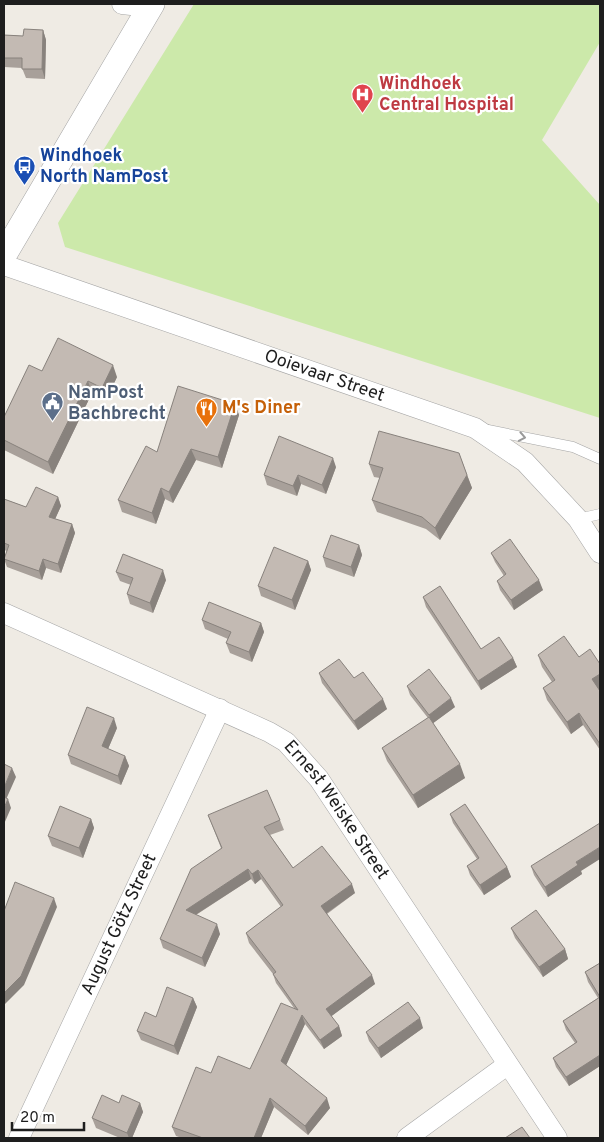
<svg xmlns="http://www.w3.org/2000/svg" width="604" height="1142" font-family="Overpass,sans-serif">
<rect width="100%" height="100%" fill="#efebe4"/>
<!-- grass -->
<path fill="#cce9aa" d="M194,4H600V42L542,140L600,205V418L65,247L58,223Z"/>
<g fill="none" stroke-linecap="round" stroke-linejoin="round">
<defs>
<path id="service" d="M488,430L573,447L600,459
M578,519L600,514"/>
<g id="minor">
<path d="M122,4L150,7"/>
<path id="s1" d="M4,265L475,428L525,462L578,519L600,553"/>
<path id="s2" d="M4,613L269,732L286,742L319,779L557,1138"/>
<path id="s3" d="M19,1138L220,709"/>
<path d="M407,1138L507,1065"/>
</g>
<path id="tertiary" d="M4,255L152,4"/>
</defs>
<!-- service casing -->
<use href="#service" stroke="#a5a5a5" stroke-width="11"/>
<!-- minor casing -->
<use href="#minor" stroke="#a5a5a5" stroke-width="21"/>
<!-- tertiary casing -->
<use href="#tertiary" stroke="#a5a5a5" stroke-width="26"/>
<!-- service -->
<use href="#service" stroke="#fff" stroke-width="10"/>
<!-- minor -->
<use href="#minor" stroke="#fff" stroke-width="20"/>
<!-- tertiary -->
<use href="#tertiary" stroke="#fff" stroke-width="25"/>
</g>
<!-- wall -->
<path fill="#a8a09a" d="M43,30L46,40L45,79L26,78L22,68L4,67V35L23,36Z
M42,371L117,377L106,400L92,393L53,474L4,450V417Z
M235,404L239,415L222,468L196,460L173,503L165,499L156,524L122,512L118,500L157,452Z
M459,453L472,488L440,540L426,529L377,512L372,500L380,478L374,477L369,464Z
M336,467L326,494L301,484L297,496L267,485L264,475Z
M58,497L61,506L55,519L72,524L75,533L61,573L46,568L42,580L7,567L4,559L7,551L4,550V499L26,507Z
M359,545L362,555L354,577L326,567L323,557Z
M491,553L543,590L514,610L500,590L497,581L504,576L495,562Z
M308,561L311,570L295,610L261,596L258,586Z
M116,572L166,580L153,613L130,604L127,594L131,585L120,581Z
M423,597L481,649L513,658L517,667L481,690L426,607Z
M202,620L261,623L264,632L252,662L230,653L226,643L228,639L205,629Z
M538,655L579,657L600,664V689H599L600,691V750L583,725L571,734L547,700L543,688L552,682L542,667Z
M319,673L354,678L387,709L358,730L322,683Z
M407,686L455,707L433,723L465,778L418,808L387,761L382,748L428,718L410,695Z
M117,728L108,749L125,756L129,766L121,785L71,764L68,755Z
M450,814L507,867L511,877L484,895L470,875L467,866L477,859L453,823Z
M208,815L280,820L284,830L270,835L293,868L355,893L327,914L375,984L331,1016L339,1026L342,1036L324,1049L305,1024L286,1065L330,1108L308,1135L274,1107L261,1138H182L176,1136L172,1127L211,1073L250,1069L294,1008L276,983L273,974L249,943L246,933L281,907L261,879L255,884L251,879L196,915L220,934L205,967L163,948L160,939L221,848Z
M91,819L94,828L83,858L52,846L48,836Z
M531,866L581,871L582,874L548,897L534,875Z
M511,928L565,949L568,959L543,977L515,938Z
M600,963V1066L569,1086L556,1067L553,1058L575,1043L566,1030L563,1021L598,998L588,982L585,972Z
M193,998L197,1007L178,1055L141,1040L137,1031L156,1017Z
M423,1028L381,1058L369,1041L366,1032Z
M119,1103H140L143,1112L132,1138H120L96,1128L92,1118Z"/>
<!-- shaded-wall -->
<path fill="#88827d" d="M43,30L46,40L45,79L42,69Z
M113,365L117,377L106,400L102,388Z
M88,381L92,393L53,474L48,462Z
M235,404L239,415L222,468L218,457Z
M191,449L196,460L173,503L169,492Z
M333,458L336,467L326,494L322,485Z
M298,475L301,484L297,496L293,486Z
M467,475L472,488L440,540L435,528Z
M161,488L165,499L156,524L152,513Z
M58,497L61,506L52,526L49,517Z
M72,524L75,533L61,573L58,564Z
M359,545L362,555L354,577L351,567Z
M43,559L46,568L42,580L39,571Z
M308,561L311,570L295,610L292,600Z
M163,570L166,580L153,613L150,603Z
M539,580L543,590L514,610L511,600Z
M261,623L264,632L252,662L249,652Z
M513,658L517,667L481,690L478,681Z
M600,674V689L596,691L592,679Z
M451,698L455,707L432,724L429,715Z
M383,699L387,709L358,730L354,721Z
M579,713L583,725L571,734L567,722Z
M114,718L117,728L105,756L102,746Z
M125,756L129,766L121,785L118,776Z
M460,764L465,778L418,808L413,795Z
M12,768L16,777L4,804V788Z
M8,799L11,808L4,824V808Z
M91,819L94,828L83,858L79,848Z
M600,847V859L581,871L582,874L548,897L545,887L576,862Z
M507,867L511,877L484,895L480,885Z
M248,869L251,879L189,919L186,910Z
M258,870L261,879L255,884L252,874Z
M352,884L355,893L324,915L321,906Z
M54,898L57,907L24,985L4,1005V993Z
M217,924L220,934L205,967L202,958Z
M565,949L568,959L543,977L539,967Z
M372,975L375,984L329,1018L326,1009Z
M193,998L197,1007L178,1055L174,1046Z
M302,1015L305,1024L284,1070L281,1061Z
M420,1018L423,1028L381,1058L378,1048Z
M339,1026L342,1036L324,1049L320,1040Z
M600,1055V1066L569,1086L566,1077Z
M270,1098L274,1107L261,1138H254Z
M327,1098L330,1108L308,1135L305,1126Z
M140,1103L143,1112L132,1138H129L127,1133Z"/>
<!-- building -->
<path fill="#c3bab3" stroke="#88827d" d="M24,29L43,30L42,69H22V58H4V35L23,36Z
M58,338L113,365L102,388L88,381L48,462L4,440V417L29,365L42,371Z
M178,386L235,404L218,457L191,449L169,492L161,488L152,513L118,500L146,446L157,452Z
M379,431L459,453L467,475L435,528L422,517L372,500L383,468L369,464Z
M279,436L333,458L322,485L298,475L293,486L264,475Z
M36,487L58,497L49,517L72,524L58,564L43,559L39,571L4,559L9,545L4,543V499L26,507Z
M331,535L359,545L351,567L323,557Z
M510,539L539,580L511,600L497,581L506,574L491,553Z
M274,547L308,561L292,600L258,586Z
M123,554L163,570L150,603L127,594L133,578L116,572Z
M440,586L481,649L499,637L513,658L478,681L423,597Z
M209,602L261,623L249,652L226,643L231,632L202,620Z
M564,636L579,657L590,649L600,664V674L592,679L600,691V744L579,713L567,722L543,688L555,680L538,655Z
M339,659L354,678L363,672L383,699L354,721L319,673Z
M429,669L451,698L429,715L407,686Z
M87,707L114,718L102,746L125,756L118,776L68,755Z
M429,717L460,764L413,795L382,748Z
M4,764L12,768L4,788Z
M267,790L280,820L264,827L293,868L322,846L352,884L321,906L372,975L326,1009L339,1026L320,1040L302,1015L281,1061L327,1098L305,1126L270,1098L254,1138H203L172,1127L196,1067L211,1073L218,1056L250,1069L281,1003L298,1010L273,974L276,972L246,933L283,905L258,870L252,874L248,869L186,910L217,924L202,958L160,939L191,869L222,848L208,815Z
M4,797L8,799L4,808Z
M465,804L507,867L480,885L467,866L479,858L450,814Z
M60,806L91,819L79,848L48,836Z
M600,823V847L576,862L578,865L545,887L531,866Z
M15,882L54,898L21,976L4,993V911Z
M536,910L565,949L539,967L511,928Z
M600,963V1055L566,1077L553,1058L577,1042L563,1021L600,997L585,972Z
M167,987L193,998L174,1046L137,1031L145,1012L156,1017Z
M408,1002L420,1018L378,1048L366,1032Z
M102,1095L119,1103L122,1095L140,1103L127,1133L92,1118Z
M522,1127L530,1138H505Z"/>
<!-- one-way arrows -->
<defs><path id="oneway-chevron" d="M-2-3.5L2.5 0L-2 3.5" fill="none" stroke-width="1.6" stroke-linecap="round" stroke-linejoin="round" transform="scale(1.25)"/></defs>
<use stroke="#9a9a9a" href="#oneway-chevron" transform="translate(522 437) rotate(11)"/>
<!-- icons -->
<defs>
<symbol id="hospital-pin" viewBox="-11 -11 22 30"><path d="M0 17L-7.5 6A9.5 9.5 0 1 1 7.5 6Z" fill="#e0444e" stroke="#fff"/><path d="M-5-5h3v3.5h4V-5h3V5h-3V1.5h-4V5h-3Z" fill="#fff"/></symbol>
<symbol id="bus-pin" viewBox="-11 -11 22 30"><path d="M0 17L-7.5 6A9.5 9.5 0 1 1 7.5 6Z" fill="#1a4fb4" stroke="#fff"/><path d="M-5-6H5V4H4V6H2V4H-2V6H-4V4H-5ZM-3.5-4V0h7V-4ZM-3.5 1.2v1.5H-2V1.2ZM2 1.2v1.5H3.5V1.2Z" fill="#fff"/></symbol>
<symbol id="civic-pin" viewBox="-11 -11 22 30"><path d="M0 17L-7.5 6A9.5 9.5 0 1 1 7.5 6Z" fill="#5c6f8a" stroke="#fff"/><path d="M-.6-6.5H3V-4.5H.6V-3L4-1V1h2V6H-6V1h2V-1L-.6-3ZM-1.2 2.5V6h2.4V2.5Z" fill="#fff"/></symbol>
<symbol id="restaurant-pin" viewBox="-11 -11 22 30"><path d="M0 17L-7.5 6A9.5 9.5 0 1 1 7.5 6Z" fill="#e8710a" stroke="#fff"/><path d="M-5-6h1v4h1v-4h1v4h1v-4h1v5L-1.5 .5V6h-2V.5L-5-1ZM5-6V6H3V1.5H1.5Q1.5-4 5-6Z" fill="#fff"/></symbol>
</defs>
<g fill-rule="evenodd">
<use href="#hospital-pin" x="350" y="82" width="25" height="34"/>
<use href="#bus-pin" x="12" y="154" width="25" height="34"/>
<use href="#civic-pin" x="40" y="390" width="25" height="34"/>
<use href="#restaurant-pin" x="194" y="396" width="25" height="34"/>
</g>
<g text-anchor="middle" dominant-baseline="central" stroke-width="4.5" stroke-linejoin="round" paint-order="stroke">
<!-- health labels -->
<g font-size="18" font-weight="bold" fill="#be3a42" stroke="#fff" text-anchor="start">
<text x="379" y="84">Windhoek<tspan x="379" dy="21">Central Hospital</tspan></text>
</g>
<!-- transit labels -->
<g font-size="18" font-weight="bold" fill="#164399" stroke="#fff" text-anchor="start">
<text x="40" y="156">Windhoek<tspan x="40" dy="21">North NamPost</tspan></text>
</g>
<!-- street labels -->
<g font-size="18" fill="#1e1e1e" stroke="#fff">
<text stroke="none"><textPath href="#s1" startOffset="339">Ooievaar Street</textPath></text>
<text stroke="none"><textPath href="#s2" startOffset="395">Ernest Weiske Street</textPath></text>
<text stroke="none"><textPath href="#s3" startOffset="236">August Götz Street</textPath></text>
</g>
<!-- service labels -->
<g font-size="18" font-weight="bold" fill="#4e5e75" stroke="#fff" text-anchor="start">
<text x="68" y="393">NamPost<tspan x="68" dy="21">Bachbrecht</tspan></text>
</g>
<!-- food labels -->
<g font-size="18" font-weight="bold" fill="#c56008" stroke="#fff" text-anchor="start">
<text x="222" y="408">M's Diner</text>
</g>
</g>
<!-- border -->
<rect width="604" height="1142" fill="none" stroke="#1e1e1e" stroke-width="10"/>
<!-- scale -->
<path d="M12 1122v8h72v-8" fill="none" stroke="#1e1e1e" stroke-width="2.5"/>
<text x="20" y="1122" font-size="15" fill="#1e1e1e" stroke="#ffffff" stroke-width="4" paint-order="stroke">20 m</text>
</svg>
